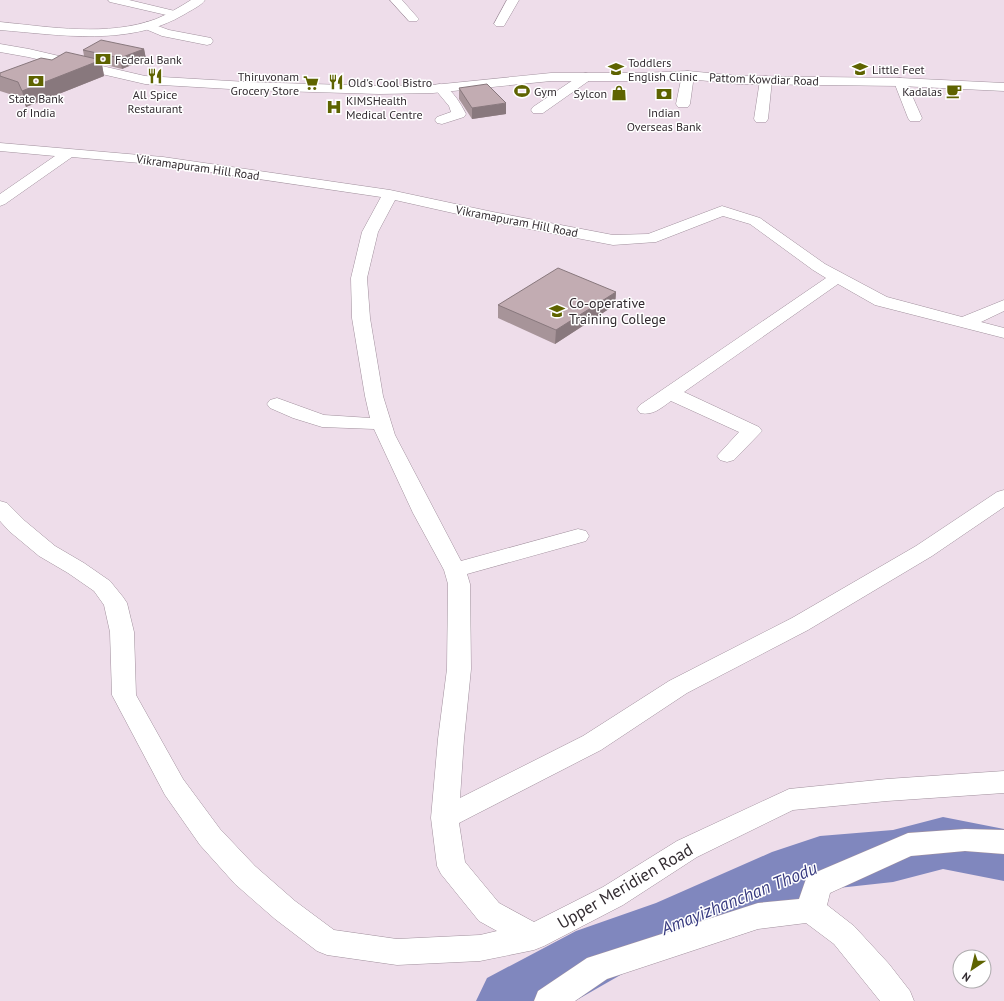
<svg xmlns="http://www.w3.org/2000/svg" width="1004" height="1001" font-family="'PT Sans',sans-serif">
<rect width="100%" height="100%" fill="#eeddea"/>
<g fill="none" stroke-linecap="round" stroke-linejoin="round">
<!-- river -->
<path fill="#8087be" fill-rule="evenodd" d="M943,817L1004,829V881L943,869L893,882L820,890L698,945L624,973L575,1001H476L487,978L576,931L656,903L772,852L820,836L893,830Z"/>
<defs>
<path id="minor" d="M108,0H129L179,12L181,14L179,16L175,17L110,2Z
M390,0H402L417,17L419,19L417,21H409Z
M507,0H519L504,26H496L494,24Z
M147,22L169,30L211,38L213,41L211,44L207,45L162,36L143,28L141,26L143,24Z
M688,71L692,72L694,75L690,104L688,107H678L676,104L682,75L684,72Z
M586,73L590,74L592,77L590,80L543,113H533L531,110L533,107L582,74Z
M766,76L771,77L772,80L768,119L766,122H756L754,119L760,80L761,77Z
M900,78L905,79L906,82L922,118L920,121H910L908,118L894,82L895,79Z
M440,84C451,87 461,104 466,114L464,117L442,124L437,123L435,120L437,117L451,112L449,106L434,88L435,85Z
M0,143L163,157L390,190L493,212L613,235L648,234L722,206L760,218L825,264L887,297L962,317L1004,300V311L981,322L1004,328V338L875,305L838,284L684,392L759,427L762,431L734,460L727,462L720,460L717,456L739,432L671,401C661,408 653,416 640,413L637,409L640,405L826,278L813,270L750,224L723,216L656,242L613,245L493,222L395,200L378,232L367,278L370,318L383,396L395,435L461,561L578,529L586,531L589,536L586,541L467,574L470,584L471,669L464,739L460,798L583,736L669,681L792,618L916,546L997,492L1004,490V507L932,556L808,630L687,693L601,750L459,823L465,862L499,903L534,922L603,887L677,841L789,789L887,779L1004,771V793L887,801L793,810L697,857L623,905L544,946L534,950L480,961L397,965L327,955L317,951L275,919L235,884L200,845L165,795L112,695L110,632L104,605L94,591L68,573L39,556L9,531L0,521V501L7,503L25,521L55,546L84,563L110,581L123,597L127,603L134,632L136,695L183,779L220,829L255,866L295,901L334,930L397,939L480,935L497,931L479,921L441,874L437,866L431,818L438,739L447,669L448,584L444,570L413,513L374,429L322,427L293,418L270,408L267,404L270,400L277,398L324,415L370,418L365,396L352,318L351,278L362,232L381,197L163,165L72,157L5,204L0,206V194L55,156L0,151Z
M965,829L1004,830V854L965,851L911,856L830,893L827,905L854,926L889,964L910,991L914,1001H880L834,944L806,923L758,929L607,979L575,1001H534L538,991L587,958L758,903L799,899L807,876L908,833Z"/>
<path id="tertiary" d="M191,0H205C201,6 191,10 185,14C130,47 61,35 0,30V22C51,27 107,37 156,19C168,14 180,7 191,0Z"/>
<path id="secondary" d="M0,44L29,49L145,76L247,82L379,86L433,85L551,73H641L688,71L739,76L900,78L1004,83V91L900,86L739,84L688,79L641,81H551L433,93L379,94L247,90L145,84L28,57L0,52Z"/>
</defs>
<!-- minor casing -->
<use href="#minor" stroke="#a1909d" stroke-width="1"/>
<!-- tertiary casing -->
<use href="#tertiary" stroke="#a1909d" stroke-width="1"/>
<!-- secondary casing -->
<use href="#secondary" stroke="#a1909d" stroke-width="1"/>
<!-- minor -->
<use href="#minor" fill="#fff" fill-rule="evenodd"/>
<!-- tertiary -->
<use href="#tertiary" fill="#fff" fill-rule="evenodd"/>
<!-- secondary -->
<use href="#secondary" fill="#fff" fill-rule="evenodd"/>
</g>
<!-- wall -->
<path fill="#a79499" d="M144,49L146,59L122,69L102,64L104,76L26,107L22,98L0,91V73L52,60L84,56L83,50Z
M459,88L506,114L472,119L459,99Z
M616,292L615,305L555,344L498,318V305Z"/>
<!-- shaded-wall -->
<path fill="#88787d" d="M144,49L146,59L122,69L120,58Z
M101,60L104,76L26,107L22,91Z
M506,103V114L472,119V108Z
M616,292L615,305L555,344L556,330Z"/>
<!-- building -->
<path fill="#c2acb2" stroke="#88787d" d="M101,40L144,49L120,58L83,50Z
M66,52L101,60L22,91L18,82L0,76V73L41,58L52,60Z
M487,84L506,103L472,108L459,88Z
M558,268L616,292L556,330L498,305Z"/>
<!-- icons -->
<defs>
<symbol id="bank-bare" viewBox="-9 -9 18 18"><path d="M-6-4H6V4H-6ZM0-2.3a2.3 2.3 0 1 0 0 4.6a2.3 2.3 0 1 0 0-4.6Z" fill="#5e6300" stroke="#fff" stroke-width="2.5" paint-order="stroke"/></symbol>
<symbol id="school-bare" viewBox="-9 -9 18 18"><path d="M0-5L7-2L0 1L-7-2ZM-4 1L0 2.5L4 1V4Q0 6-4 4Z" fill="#5e6300" stroke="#fff" stroke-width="2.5" paint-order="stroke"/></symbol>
<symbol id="restaurant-bare" viewBox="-9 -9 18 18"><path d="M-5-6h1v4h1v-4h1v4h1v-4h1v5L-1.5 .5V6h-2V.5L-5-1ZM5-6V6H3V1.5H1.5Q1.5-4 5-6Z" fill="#5e6300" stroke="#fff" stroke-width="2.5" paint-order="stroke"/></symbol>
<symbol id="supermarket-bare" viewBox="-9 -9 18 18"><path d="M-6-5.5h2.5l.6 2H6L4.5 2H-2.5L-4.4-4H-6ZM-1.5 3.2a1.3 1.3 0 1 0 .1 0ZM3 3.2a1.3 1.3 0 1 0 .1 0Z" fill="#5e6300" stroke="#fff" stroke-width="2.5" paint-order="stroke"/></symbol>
<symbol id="stadium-bare" viewBox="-9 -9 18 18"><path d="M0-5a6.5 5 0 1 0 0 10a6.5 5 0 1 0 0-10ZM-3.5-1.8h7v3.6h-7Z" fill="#5e6300" stroke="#fff" stroke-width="2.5" paint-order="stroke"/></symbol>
<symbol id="cafe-bare" viewBox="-9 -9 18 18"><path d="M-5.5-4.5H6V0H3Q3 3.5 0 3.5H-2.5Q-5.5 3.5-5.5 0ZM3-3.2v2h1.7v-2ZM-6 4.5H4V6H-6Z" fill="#5e6300" stroke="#fff" stroke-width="2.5" paint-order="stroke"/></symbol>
<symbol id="shop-bare" viewBox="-9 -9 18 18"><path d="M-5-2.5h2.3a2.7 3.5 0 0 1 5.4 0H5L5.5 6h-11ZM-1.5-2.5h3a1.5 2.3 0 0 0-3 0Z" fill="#5e6300" stroke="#fff" stroke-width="2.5" paint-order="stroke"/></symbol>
<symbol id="hospital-bare" viewBox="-9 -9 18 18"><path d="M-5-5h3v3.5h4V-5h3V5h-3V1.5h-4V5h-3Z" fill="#5e6300" stroke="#fff" stroke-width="2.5" paint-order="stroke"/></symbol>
<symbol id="university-bare" viewBox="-9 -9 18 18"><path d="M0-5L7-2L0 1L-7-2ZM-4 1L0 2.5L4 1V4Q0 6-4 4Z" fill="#5e6300" stroke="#fff" stroke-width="2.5" paint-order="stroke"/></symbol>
</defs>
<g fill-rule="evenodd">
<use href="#bank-bare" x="92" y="48" width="22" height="22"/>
<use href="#school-bare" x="605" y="58" width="22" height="22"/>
<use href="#school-bare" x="849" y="58" width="22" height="22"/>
<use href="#restaurant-bare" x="144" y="65" width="22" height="22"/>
<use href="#bank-bare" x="25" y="70" width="22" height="22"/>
<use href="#restaurant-bare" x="325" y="71" width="22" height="22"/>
<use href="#supermarket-bare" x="300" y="72" width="22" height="22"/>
<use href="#stadium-bare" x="511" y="80" width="22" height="22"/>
<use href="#cafe-bare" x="943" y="80" width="22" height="22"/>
<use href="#shop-bare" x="608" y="82" width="22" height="22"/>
<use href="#bank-bare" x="653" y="83" width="22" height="22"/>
<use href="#hospital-bare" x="323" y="96" width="22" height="22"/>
<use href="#university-bare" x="546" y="300" width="22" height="22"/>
</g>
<g text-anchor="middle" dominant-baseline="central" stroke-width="3" stroke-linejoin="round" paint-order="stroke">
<!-- far-poi labels -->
<g font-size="12" fill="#332c31" stroke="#fff" text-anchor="start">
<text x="115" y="59">Federal Bank</text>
<text x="628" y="62">Toddlers<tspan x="628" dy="14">English Clinic</tspan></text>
<text x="872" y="69">Little Feet</text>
<text x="299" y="76" text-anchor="end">Thiruvonam<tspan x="299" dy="14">Grocery Store</tspan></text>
<text x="348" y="82">Old's Cool Bistro</text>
<text x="534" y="91">Gym</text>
<text x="942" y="91" text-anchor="end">Kadalas</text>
<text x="607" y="93" text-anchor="end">Sylcon</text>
<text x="155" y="94" text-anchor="middle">All Spice<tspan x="155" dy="14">Restaurant</tspan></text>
<text x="36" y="98" text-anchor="middle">State Bank<tspan x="36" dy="14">of India</tspan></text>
<text x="346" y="100">KIMSHealth<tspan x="346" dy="14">Medical Centre</tspan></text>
<text x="664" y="112" text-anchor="middle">Indian<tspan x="664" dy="14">Overseas Bank</tspan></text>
</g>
<!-- far-street labels -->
<g font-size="12" fill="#332c31" stroke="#fff">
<text transform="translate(764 79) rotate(2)">Pattom Kowdiar Road</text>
<text transform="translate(198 167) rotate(8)">Vikramapuram Hill Road</text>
<text transform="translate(517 221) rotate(11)">Vikramapuram Hill Road</text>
</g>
<!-- poi labels -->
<g font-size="14" fill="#332c31" stroke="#fff" text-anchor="start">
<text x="569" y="303">Co-operative<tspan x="569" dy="16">Training College</tspan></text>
</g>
<!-- near-street labels -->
<g font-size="17" fill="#332c31" stroke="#fff">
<text transform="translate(625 886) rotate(-30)">Upper Meridien Road</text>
</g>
<!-- near-water labels -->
<g font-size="18" font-style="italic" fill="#383b80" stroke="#fff">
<text transform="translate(739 898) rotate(-22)">Amayizhanchan Thodu</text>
</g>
</g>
<!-- north arrow -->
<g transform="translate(972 969) rotate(215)"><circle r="19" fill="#ffffff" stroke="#adabad"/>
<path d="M0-3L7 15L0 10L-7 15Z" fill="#5e6300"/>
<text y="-6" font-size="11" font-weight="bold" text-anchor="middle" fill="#332c31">N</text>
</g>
</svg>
